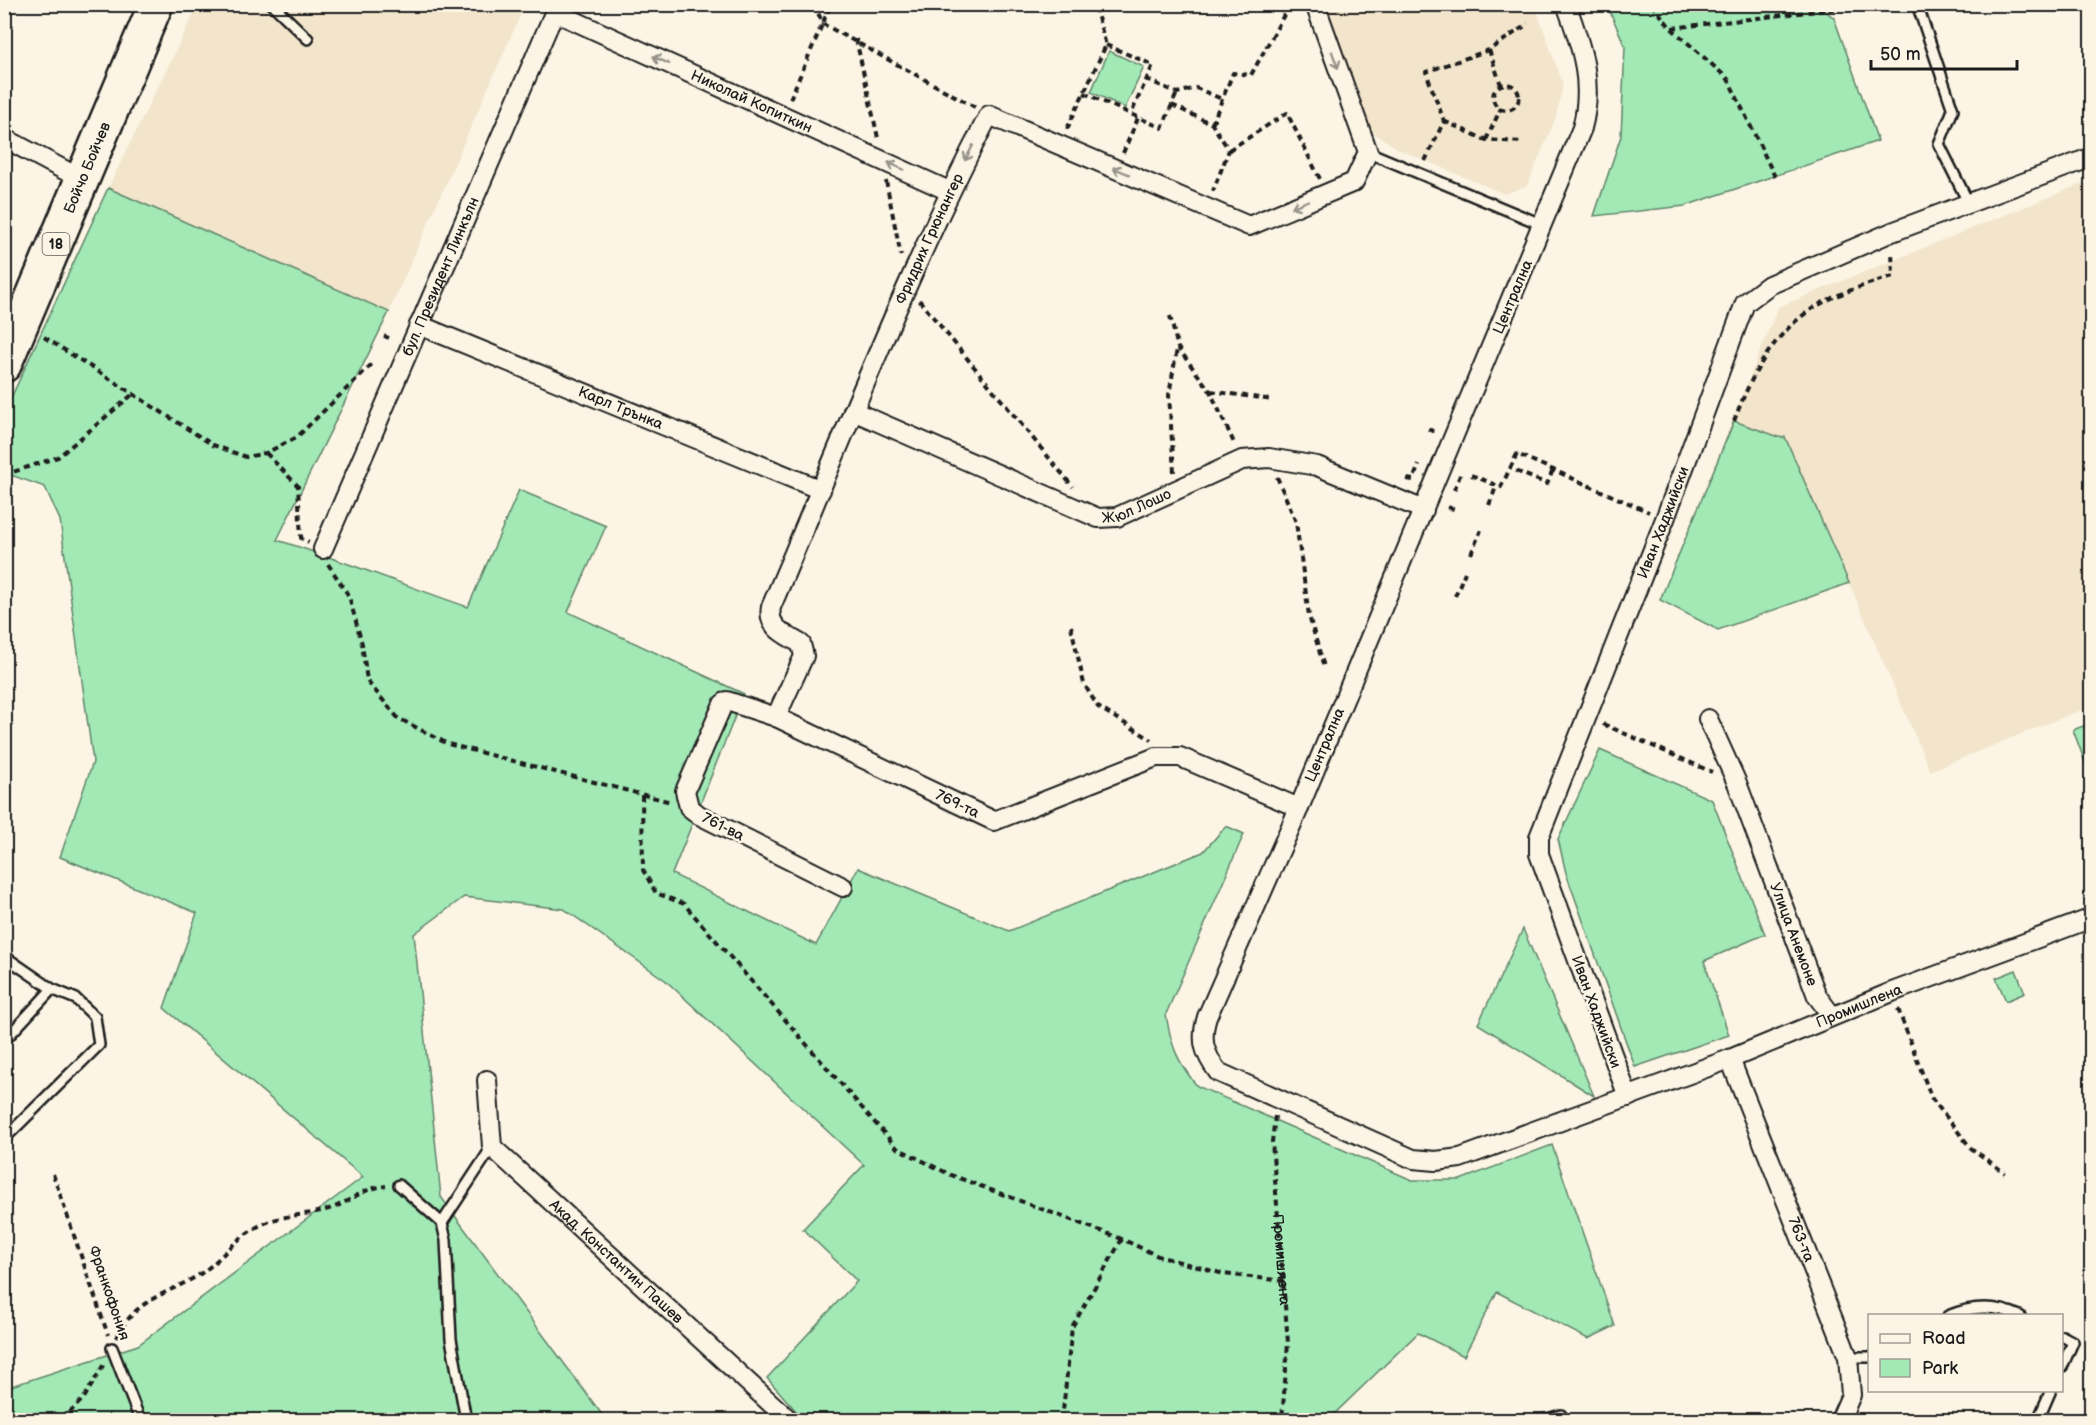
<svg xmlns="http://www.w3.org/2000/svg" width="2096" height="1425" font-family="'Balsamiq Sans',sans-serif">
<rect width="100%" height="100%" fill="#fcf5e5"/>
<filter id="ink" filterUnits="userSpaceOnUse"><feTurbulence type="fractalNoise" baseFrequency=".0167" numOctaves="2"/><feDisplacementMap in="SourceGraphic" scale="12" xChannelSelector="R" yChannelSelector="G"/><feConvolveMatrix kernelMatrix="1 2 1 2 8 2 1 2 1" color-interpolation-filters="sRGB"/></filter>
<g filter="url(#ink)">
<!-- built -->
<path fill="#f2e5cc" d="M198,5H525L389,312L108,188Z
M1327,5H1535L1563,85L1555,120L1527,186L1504,194L1398,149L1369,130Z
M2091,180V706L1930,771L1849,583L1718,630L1660,600L1778,307Z"/>
<!-- green -->
<path fill="#a2e9b6" stroke="#5f8269" stroke-width="1.5" d="M1607,5H1818L1834,18L1878,141L1685,206L1594,216L1621,136L1625,46Z
M1109,51L1144,67L1125,108L1091,92Z
M108,188L389,312L277,540C342,560 404,585 468,607L519,490L606,526L568,612L744,694L672,874L816,945L858,868L1009,931L1203,852L1226,826L1244,834L1166,1014C1171,1046 1177,1061 1197,1086L1412,1180H1460L1552,1145L1615,1326L1588,1339L1497,1292L1464,1356L1418,1333L1328,1420H804L767,1378L857,1281L803,1229L864,1165L665,980L564,909L464,897L414,934L441,1197L606,1420H532L531,1416L516,1420H5V1388L138,1345L363,1177L164,1008L197,913L60,857L93,762L60,520L45,487L5,473V411Z
M1734,421L1782,438L1785,437L1849,583L1718,630L1660,600Z
M2091,723V778L2073,730Z
M1600,750L1712,800L1765,934L1704,961L1729,1035L1635,1067L1566,873L1558,839Z
M1523,929L1594,1096L1478,1024Z
M2016,970L2025,993L2006,1001L1996,978Z"/>
<g fill="none" stroke-linecap="round" stroke-linejoin="round">
<defs>
<path id="lane" d="M272,4L308,39
M1917,4L1953,110L1939,144L1969,204
M1368,152L1543,225
M4,956L52,989L76,999L95,1017L99,1045L4,1139
M4,1041L52,989
M399,1185L442,1223L446,1240L451,1339L466,1420
M442,1223L492,1147
M1948,1316C1971,1306 1996,1305 2020,1316
M2062,1336L2073,1342L2062,1367
M112,1348L140,1420
M1848,1357H1870
M1544,1420L1561,1415
M2038,1420L2051,1390"/>
<g id="street">
<path id="s2" d="M1566,4C1582,47 1594,84 1582,128L1299,808L1207,1017C1200,1040 1204,1053 1218,1072L1413,1159L1436,1161L1460,1158L1730,1059L1892,992L2092,918"/>
<path id="s3" d="M555,12L949,191"/>
<path d="M4,138L83,180"/>
<path id="s4" d="M419,325L821,490"/>
<path id="s5" d="M853,411L1098,518L1117,517L1242,460L1269,458L1317,466L1424,510"/>
<path id="s6" d="M323,549L558,4"/>
<path id="s7" d="M776,717L804,656L801,644C785,634 767,628 771,607C842,442 906,274 989,115L1249,226L1354,182L1368,152L1315,4"/>
<path id="s8" d="M1708,719L1737,783L1817,996L1832,1016"/>
<path id="s9" d="M843,887L699,815L689,807L685,791L723,704L727,701L776,717L994,821L1156,757H1180L1299,808"/>
<path id="s10" d="M1730,1059L1848,1357L1851,1395L1840,1420"/>
<path id="s11" d="M487,1080L492,1147L789,1420"/>
<path id="s12" d="M1628,1097L1539,854V837L1665,519L1745,303L1769,285L1892,232L2092,157"/>
</g>
<g id="highway">
<path id="s13" d="M4,365L156,4"/>
</g>
</defs>
<!-- lane casing -->
<use href="#lane" stroke="#1c1c1c" stroke-width="14"/>
<!-- street casing -->
<use href="#street" stroke="#1c1c1c" stroke-width="22"/>
<!-- highway casing -->
<use href="#highway" stroke="#1c1c1c" stroke-width="38"/>
<!-- path -->
<g stroke="#1c1c1c" stroke-width="4" stroke-dasharray="6 4.5" stroke-linecap="butt">
<path d="M814,4L823,24L975,107"/>
<path d="M1652,4L1671,28L1728,79L1777,181"/>
<path d="M1672,28L1834,9L1846,4"/>
<path d="M856,39L878,138"/>
<path d="M1106,45L1153,65L1131,114"/>
<path d="M1489,50L1501,85"/>
<path d="M1146,79L1177,93L1196,88L1222,99"/>
<circle cx="1506" cy="97" r="13"/>
<path d="M1084,93L1162,128L1177,93"/>
<path d="M790,99L831,4"/>
<path d="M1172,105L1212,124L1229,150L1213,191"/>
<path d="M1444,121L1486,140L1522,142"/>
<path d="M1212,124L1233,73L1251,75L1290,4"/>
<path d="M1067,129L1106,45L1094,4"/>
<path d="M1486,140L1501,108"/>
<path d="M1229,150L1287,113L1320,179"/>
<path d="M1123,153L1138,118"/>
<path d="M1425,161L1444,121L1426,72L1489,50L1528,24"/>
<path d="M886,181L901,256"/>
<path d="M919,300L1073,487"/>
<path d="M1170,316L1178,348L1210,391L1235,445"/>
<path d="M384,336L389,338"/>
<path d="M44,337L213,445L246,457L266,453L297,437L372,364"/>
<path d="M1211,391L1273,400"/>
<path d="M1734,421C1753,370 1779,322 1832,298C1851,289 1872,283 1893,276L1892,252"/>
<path d="M1428,429L1433,431L1436,428"/>
<path d="M266,453L298,486L301,538L309,542"/>
<path d="M1516,471L1547,484L1553,470"/>
<path d="M1174,472L1169,395L1177,349"/>
<path d="M4,475L58,457L132,395"/>
<path d="M1471,475L1501,487L1517,454L1649,512"/>
<path d="M1277,477L1296,522L1309,616L1324,667"/>
<path d="M1407,479L1413,480L1419,465"/>
<path d="M1454,490L1461,473"/>
<path d="M1489,505L1496,487"/>
<path d="M1448,507L1456,510"/>
<path d="M1471,554L1481,530"/>
<path d="M328,564L349,596L362,644L367,681L398,718L448,744L671,802"/>
<path d="M1455,596L1465,572"/>
<path d="M1071,626L1084,684L1098,707L1152,740"/>
<path d="M1603,724L1712,772"/>
<path d="M642,795L643,870L656,893L684,904L897,1148L951,1175L1122,1239L1158,1256L1224,1274L1285,1281"/>
<path d="M2092,966C2089,986 2084,1006 2092,1026"/>
<path d="M1898,1009L1932,1099L1971,1148L2005,1173"/>
<path id="s1" d="M1275,1116L1272,1142L1288,1343L1282,1420"/>
<path d="M53,1174L108,1335"/>
<path d="M117,1338C134,1299 164,1296 197,1276C220,1262 235,1237 261,1225C282,1214 309,1216 332,1208C352,1201 362,1188 386,1186"/>
<path d="M62,1420L84,1398L104,1364"/>
<path d="M1062,1420L1072,1327L1122,1239"/>
</g>
<!-- lane -->
<use href="#lane" stroke="#fcf5e5" stroke-width="9"/>
<!-- street -->
<use href="#street" stroke="#fcf5e5" stroke-width="18"/>
<!-- highway -->
<use href="#highway" stroke="#fcf5e5" stroke-width="33"/>
</g>
<!-- one-way arrows -->
<defs><path id="oneway-shaft" d="M-6 0H5M1.5-3L5.5 0L1.5 3" fill="none" stroke-width="1.6" stroke-linecap="round" stroke-linejoin="round" transform="scale(1.5)"/></defs>
<g stroke="#97938b">
<use href="#oneway-shaft" transform="translate(661 60) rotate(-155)"/>
<use href="#oneway-shaft" transform="translate(1335 60) rotate(70)"/>
<use href="#oneway-shaft" transform="translate(969 153) rotate(118)"/>
<use href="#oneway-shaft" transform="translate(896 166) rotate(-155)"/>
<use href="#oneway-shaft" transform="translate(1121 171) rotate(-157)"/>
<use href="#oneway-shaft" transform="translate(1300 204) rotate(157)"/>
</g>
</g>
<g text-anchor="middle" dominant-baseline="central" stroke-width="5" stroke-linejoin="round" paint-order="stroke">
<!-- shield labels -->
<rect fill="#fcf5e5" stroke="#5f5d58" stroke-width="1.5" x="42.5" y="233" width="27" height="22" rx="4.5"/>
<g font-size="14" font-weight="bold" fill="#1c1c1c">
<text x="56" y="244">18</text>
</g>
<!-- street labels -->
<g font-size="15" fill="#1c1c1c" stroke="#fcf5e5">
<text stroke="none"><textPath href="#s3" startOffset="216">Николай Копиткин</textPath></text>
<text stroke="none"><textPath href="#s13" startOffset="214">Бойчо Бойчев</textPath></text>
<text stroke="none"><textPath href="#s7" startOffset="532">Фридрих Грюнангер</textPath></text>
<text stroke="none"><textPath href="#s6" startOffset="297">бул. Президент Линкълн</textPath></text>
<text transform="translate(1513 297) rotate(-67)">Централна</text>
<text stroke="none"><textPath href="#s4" startOffset="218">Карл Трънка</textPath></text>
<text stroke="none"><textPath href="#s5" startOffset="308">Жюл Лошо</textPath></text>
<text stroke="none"><textPath href="#s12" startOffset="614">Иван Хаджийски</textPath></text>
<text transform="translate(1325 745) rotate(-67)">Централна</text>
<text stroke="none"><textPath href="#s9" startOffset="543">769-та</textPath></text>
<text transform="translate(723 827) rotate(27)">761-ва</text>
<text stroke="none"><textPath href="#s8" startOffset="232">Улица Анемоне</textPath></text>
<text stroke="none"><textPath href="#s2" startOffset="1839">Промишлена</textPath></text>
<text transform="translate(1596 1012) rotate(70)">Иван Хаджийски</text>
<text stroke="none"><textPath href="#s10" startOffset="194">763-та</textPath></text>
<text stroke="none"><textPath href="#s1" startOffset="144">Промишлена</textPath></text>
<text stroke="none"><textPath href="#s11" startOffset="236">Акад. Константин Пашев</textPath></text>
<text transform="translate(109 1293) rotate(71)">Франкофония</text>
</g>
</g>
<!-- margin -->
<rect width="2096" height="1425" fill="none" stroke="#fcf5e5" stroke-width="24"/>
<rect x="12" y="12" width="2072" height="1401" fill="none" stroke="#1c1c1c" stroke-width="2" filter="url(#ink)"/>
<!-- legend -->
<rect x="1868" y="1314" width="195" height="78" fill="#fcf5e5" stroke="#a29e95" stroke-width="1.5"/>
<rect x="1880" y="1334" width="30" height="9" fill="#fcf5e5" stroke="#a29e95" stroke-width="1.5"/>
<text x="1922" y="1344" font-size="18" fill="#1c1c1c">Road</text>
<rect x="1880" y="1359" width="30" height="18" fill="#a2e9b6" stroke="#a29e95" stroke-width="1.5"/>
<text x="1922" y="1374" font-size="18" fill="#1c1c1c">Park</text>
<!-- scale -->
<path d="M1871 60v9h146v-9" fill="none" stroke="#1c1c1c" stroke-width="3"/>
<text x="1880" y="60" font-size="18" fill="#1c1c1c" stroke="#fcf5e5" stroke-width="4.5" paint-order="stroke">50 m</text>
</svg>
